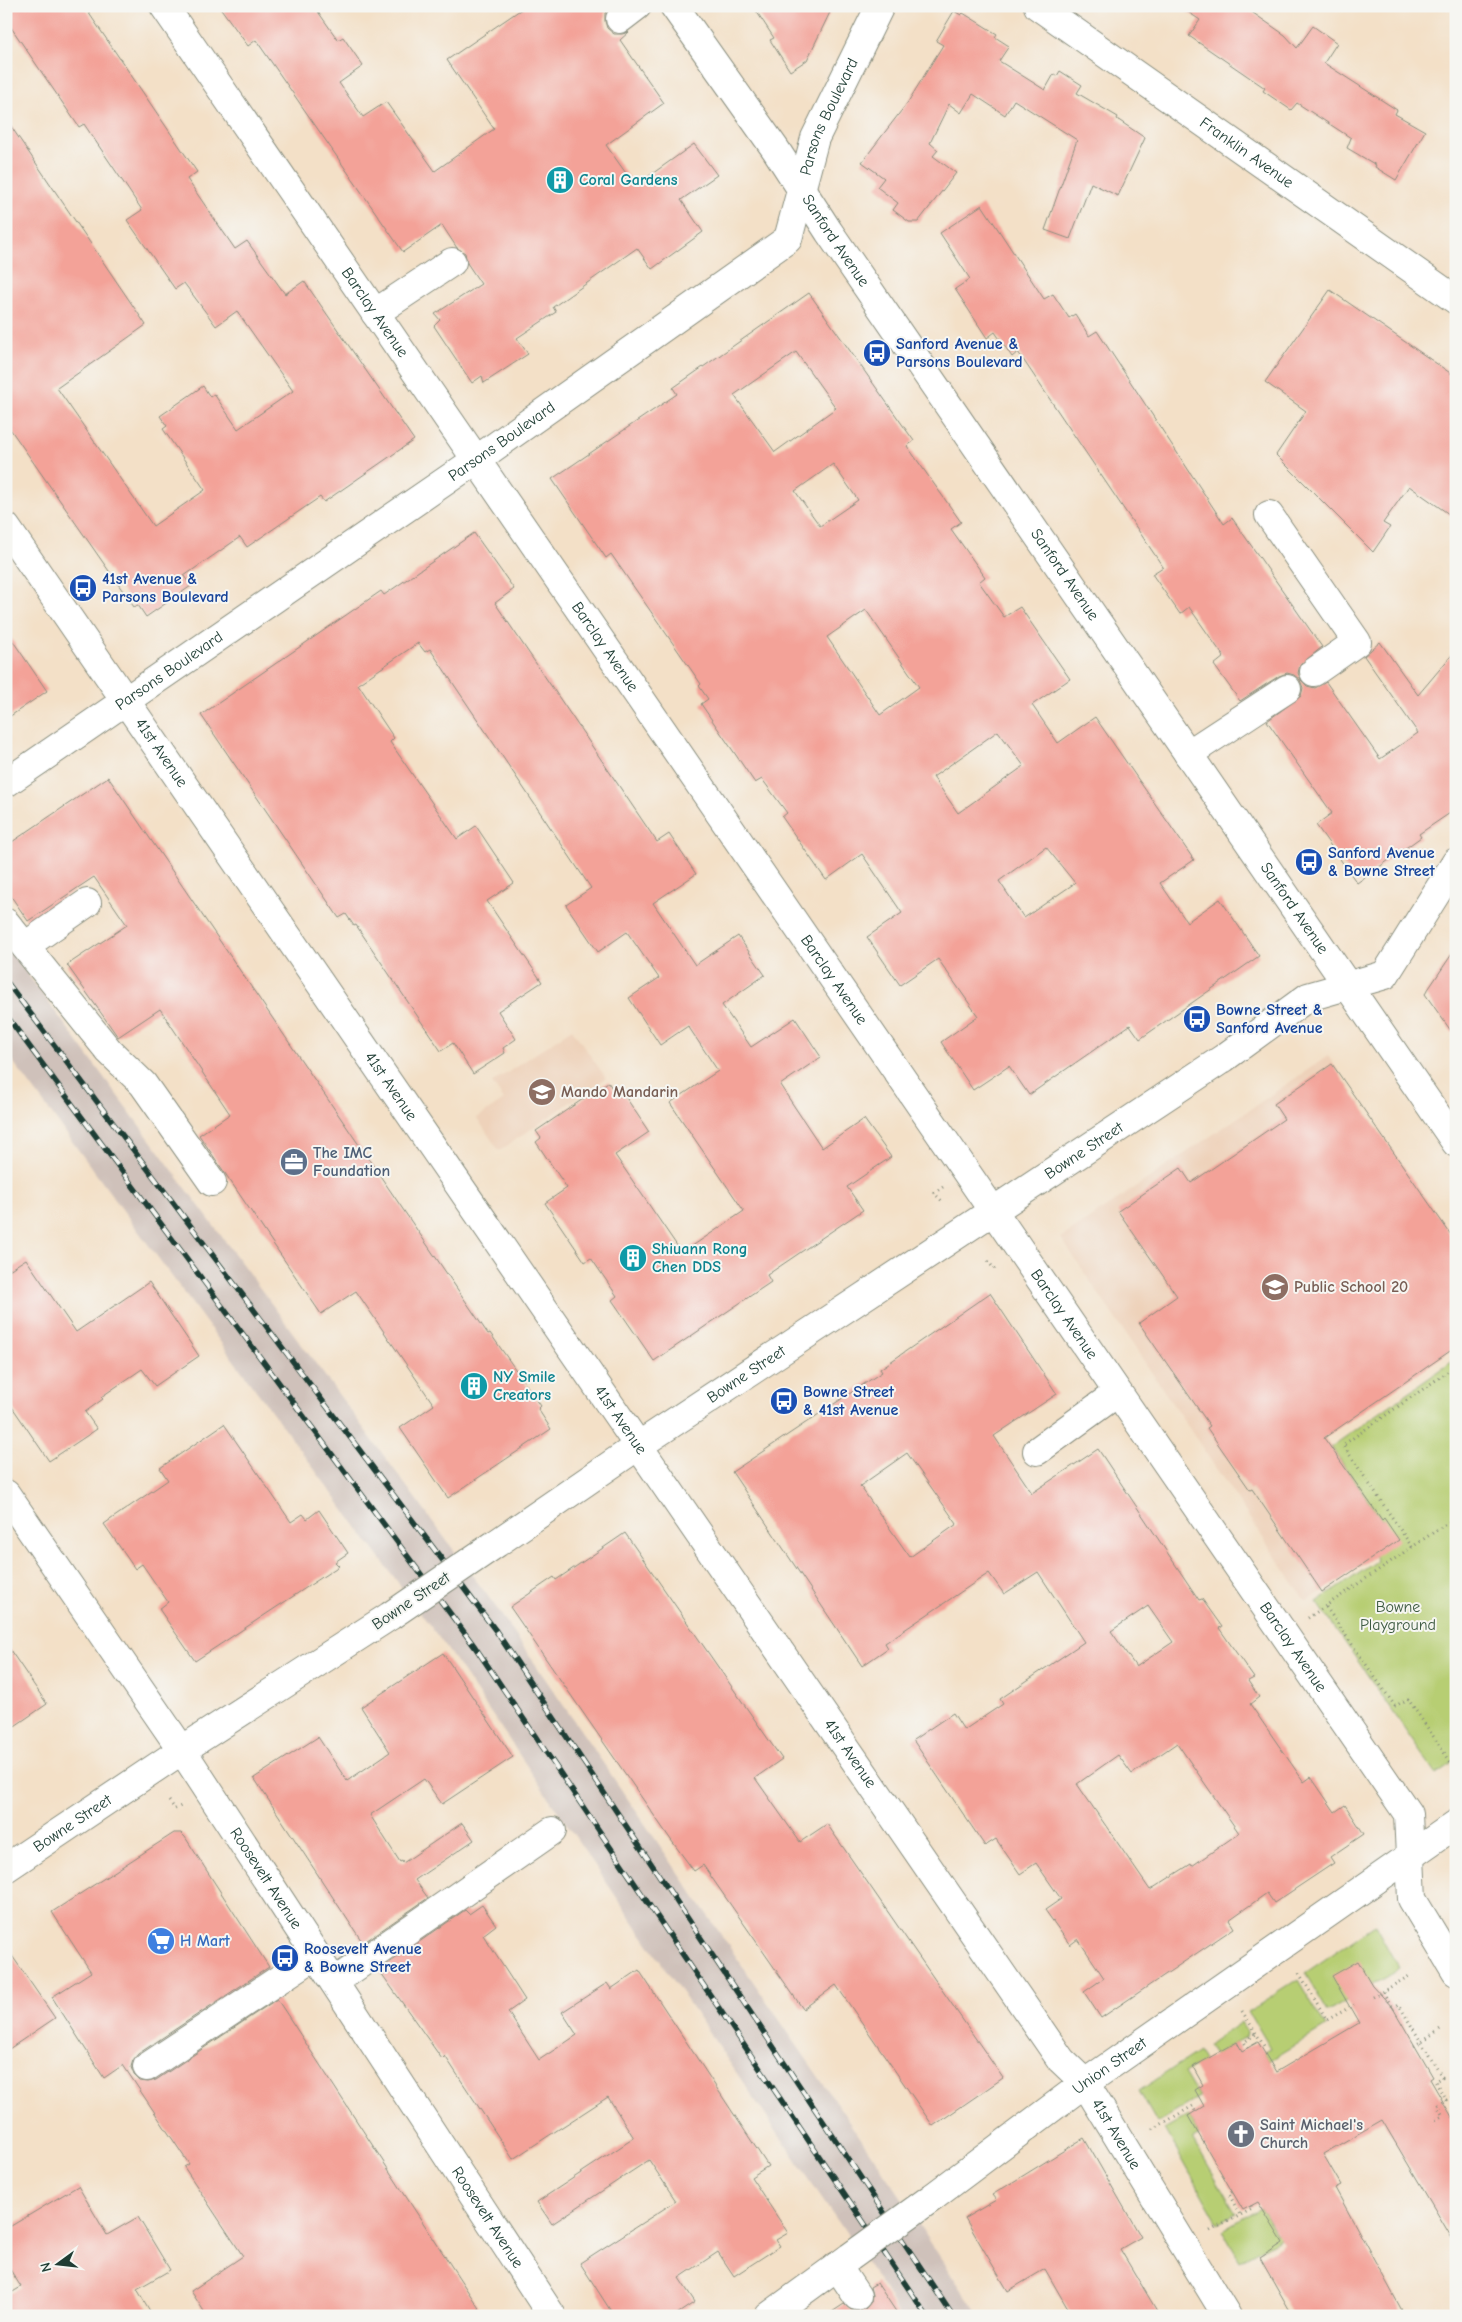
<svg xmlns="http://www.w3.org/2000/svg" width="1462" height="2322" font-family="'Comic Neue',sans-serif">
<rect width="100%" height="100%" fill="#f6f6f2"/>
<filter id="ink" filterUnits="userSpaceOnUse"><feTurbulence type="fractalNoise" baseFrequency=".02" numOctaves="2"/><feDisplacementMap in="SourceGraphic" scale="10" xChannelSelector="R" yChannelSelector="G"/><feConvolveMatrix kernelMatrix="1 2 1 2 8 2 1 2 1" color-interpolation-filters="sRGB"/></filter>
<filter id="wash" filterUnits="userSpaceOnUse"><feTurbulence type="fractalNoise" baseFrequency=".0096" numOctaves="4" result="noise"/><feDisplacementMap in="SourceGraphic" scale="20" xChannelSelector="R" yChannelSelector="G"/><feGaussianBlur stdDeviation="1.12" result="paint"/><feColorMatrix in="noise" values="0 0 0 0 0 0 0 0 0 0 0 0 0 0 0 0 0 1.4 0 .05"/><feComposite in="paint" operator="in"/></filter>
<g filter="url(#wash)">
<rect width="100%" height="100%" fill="#f3e0c7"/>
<!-- built -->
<path fill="#eed2ba" d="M572,1029L606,1078L499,1151L477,1118L504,1100L492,1083Z
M1328,1056L1456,1242V1347L1325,1437L1381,1519L1384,1518L1399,1540L1306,1602L1061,1238Z"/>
<!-- industrial -->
<path fill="#cfc1ba" d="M6,945L498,1610L888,2178L979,2316H900L878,2280L445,1646L6,1052Z"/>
<!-- green -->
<path fill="#b7ce73" stroke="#6b8654" d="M1456,1359V1760L1436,1774L1317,1602L1377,1561L1374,1555L1384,1519L1382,1520L1331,1447Z
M1375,1925L1399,1969L1328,2012L1305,1973Z
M1298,1980L1326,2027L1269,2061L1264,2052L1270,2049L1248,2012Z
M1241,2022L1247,2032L1246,2037L1214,2055L1208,2045Z
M1199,2051L1204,2061L1184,2073L1199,2098L1157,2123L1139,2091Z
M1188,2116L1199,2135L1193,2139L1236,2213L1218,2223L1165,2129Z
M1261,2207L1276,2234L1287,2228L1289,2233L1240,2261L1222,2230Z"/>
<g id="blocks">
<!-- building -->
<path fill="#f3a298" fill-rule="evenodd" d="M6,6H84L197,172L187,179L235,249L247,241L285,294L304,281L414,440L324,502L320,497L247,547L240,537L184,576L191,586L146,617L138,605L134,607L6,423V119L146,325L57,388L153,526L205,490L163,429L167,426L160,416L203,386L210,397L214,394L238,429L293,391L237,311L216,326L184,283L175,289L127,220L142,210L84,124L79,127L6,20Z
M219,6H314L338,40L343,37L363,66L339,83L363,117L386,102L435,171L494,129L447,60L526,6H611L605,13V21L607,28L614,34H622L629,32L620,40L664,103L606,145L635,186L694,144L717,175L681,200L703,232L652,269L637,248L553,307L556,312L517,338L528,354L484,383L482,376L472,383L434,326L440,320L435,314L481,284L467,263L465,253L457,248L442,225L403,252L256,40L248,46Z
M753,6H833L807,60L790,71L770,40L774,38Z
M1179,6H1243L1285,35L1297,48L1313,26L1337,43L1324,63L1397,110L1395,114L1425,131L1396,180L1375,167L1376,165L1347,148L1351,138L1297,103L1291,110L1263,91L1265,88L1189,36L1200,20Z
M954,11L961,15L963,13L997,34L995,37L1009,46L999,61L1045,90L1054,74L1057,76L1060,71L1082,85L1077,93L1118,117L1117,119L1145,138L1118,196L1091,183L1070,239L1045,230L1077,140L1014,100L1005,115L973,94L961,113L949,104L930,143L938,150L933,156L956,173L918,222H909L893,210L898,203L877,187L884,178L862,162L908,102L930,66L943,45L936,41Z
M982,205L1044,299L1053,294L1069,318L1075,314L1089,336L1097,331L1224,524L1232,518L1322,647L1300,665L1298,673L1301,680L1307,686L1315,688L1326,682L1380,759L1418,733L1364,656L1380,642L1418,695L1456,650V809L1419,834L1421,837L1357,883L1316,825L1332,813L1267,721L1301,696L1303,688L1300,680L1294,675L1287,673L1279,676L1240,701L1214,665L1224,657L1189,607L1180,614L1152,574L1163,567L1018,352L1012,357L995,332L987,338L955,289L970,279L940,233Z
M1330,290L1456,377V519L1409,486L1383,523L1390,527L1373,552L1276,455L1306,411L1265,382Z
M809,293L914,441L907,446L961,522L951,529L985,577L979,582L1004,617L1020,607L1070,679L1032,705L1058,743L1095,717L1194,860L1160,883L1187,922L1220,899L1259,956L1140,1039L1130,1025L1029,1095L1009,1066L973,1090L941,1042L978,1016L938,959L900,985L867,937L902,913L862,854L826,880L782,817L787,813L762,779L755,783L701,704L708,699L699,686L701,684L611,554L606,558L552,479L677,394L673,388ZM796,352L836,408L775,452L734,395ZM833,464L858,500L820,526L795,491ZM866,610L919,687L880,715L827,637ZM998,731L1024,766L958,813L933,777ZM1046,847L1075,883L1024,918L999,881Z
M474,533L514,589L495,603L657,842L669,834L696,874L653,903L695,965L738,936L765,975L722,1005L751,1047L795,1018L821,1057L780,1085L822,1148L864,1119L891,1157L847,1187L863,1210L767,1275L771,1282L654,1361L612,1300L617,1296L591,1258L585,1262L545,1203L567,1188L536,1142L541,1138L536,1131L608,1082L618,1097L623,1093L649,1132L615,1155L682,1253L744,1211L670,1103L718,1071L688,1026L660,1045L629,998L659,978L627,932L598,952L566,905L591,888L430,649L425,652L418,643L358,684L394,738L390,742L457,839L476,826L514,883L487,901L542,982L498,1011L516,1039L503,1048L505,1053L473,1074L453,1043L441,1051L356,925L354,926L346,914L339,918L201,715L381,591L384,595Z
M6,631L47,691L6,719Z
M108,777L488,1334L490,1333L541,1406L538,1409L551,1429L448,1498L400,1428L434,1405L356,1291L321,1314L199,1135L230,1114L160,1009L118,1037L67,965L127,925L94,877L28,921L6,889V846Z
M1456,948V1038L1425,994Z
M1332,1064L1456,1242V1347L1324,1438L1382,1520L1384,1518L1399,1540L1322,1592L1252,1489L1250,1490L1207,1428L1210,1426L1139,1323L1177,1296L1118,1211L1181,1168L1191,1183L1284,1119L1274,1104Z
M26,1259L76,1332L149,1282L199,1356L155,1386L142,1369L101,1397L103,1399L85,1412L97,1429L49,1461L6,1398V1272Z
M990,1293L1057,1394L994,1436L1032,1493L1098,1449L1199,1600L1202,1599L1222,1627L1219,1628L1254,1678L1248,1681L1259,1697L1250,1704L1304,1782L1311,1777L1335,1812L1345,1805L1364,1834L1330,1857L1334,1863L1274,1903L1267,1893L1229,1920L1234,1928L1101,2018L1084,1992L1104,1978L1078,1939L1070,1945L1045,1910L1061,1899L1036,1863L1020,1874L996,1839L985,1846L913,1740L953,1713L964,1730L1003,1704L1000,1699L1084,1642L1038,1572L1004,1594L989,1573L885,1643L888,1648L862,1666L732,1472L882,1372L880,1369ZM907,1453L957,1524L910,1557L860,1486ZM1148,1606L1173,1642L1136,1667L1111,1631ZM1177,1743L1239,1833L1192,1866L1191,1864L1150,1890L1077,1784L1118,1755L1132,1774Z
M224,1424L291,1522L303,1514L307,1519L319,1510L348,1553L335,1562L339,1566L195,1661L159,1609L168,1602L142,1564L135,1569L104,1524L168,1480L160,1468Z
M625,1533L782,1759L755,1778L800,1842L827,1824L1003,2078L933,2126L836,1985L803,2009L703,1865L694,1871L671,1840L510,1607L554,1577L556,1580Z
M6,1644L47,1704L6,1732Z
M443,1653L513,1757L442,1804L424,1779L370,1815L400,1862L402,1861L403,1863L462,1823L474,1840L415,1880L428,1898L363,1943L254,1778L318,1737L347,1781L390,1752L361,1707Z
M174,1833H181L185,1837L269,1967L138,2054L133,2060L131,2067L134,2075L140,2081L148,2082L156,2080L277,1999L484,2316H207L191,2291L243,2256L184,2167L189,2164L123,2065L104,2078L52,1997L91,1972L52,1912Z
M482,1905L496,1925L483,1935L525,2000L508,2012L539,2060L577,2035L562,2012L607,1983L611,1989L639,1970L768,2166L751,2177L788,2233L776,2240L780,2246L734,2276L718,2252L679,2278L695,2302L674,2316H614L580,2263L676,2201L649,2160L552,2224L537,2202L634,2138L608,2097L513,2159L445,2056L442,2059L379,1970L465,1910L469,1914Z
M6,1947L55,2018L6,2051Z
M1358,1961L1372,1985L1393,2008L1433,2077L1430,2079L1456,2124V2245L1382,2120L1323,2154L1341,2185L1335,2188L1405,2316H1293L1260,2258L1283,2243L1258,2202L1243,2210L1188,2116L1204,2106L1195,2090L1203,2085L1193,2067L1237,2042L1242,2051L1258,2042L1276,2072L1359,2023L1332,1976Z
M1084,2138L1141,2237L1120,2249L1160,2316H1072L1045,2269L1008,2291L965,2218L996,2200L992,2195Z
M78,2186L107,2235L138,2217L170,2270L137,2289L153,2316H6V2296L21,2287L6,2263V2229Z
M877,2283L899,2316H826L844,2304L851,2310L858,2312L865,2309L871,2302L872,2295L870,2287Z"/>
</g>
</g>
<g filter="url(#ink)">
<use href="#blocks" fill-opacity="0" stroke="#898e7e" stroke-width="1"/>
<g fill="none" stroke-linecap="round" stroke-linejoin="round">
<defs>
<g id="minor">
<path id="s1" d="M164,6L1408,1814L1412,1899L1456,1972"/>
<path id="s2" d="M674,6L776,150L829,232L1456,1143"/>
<path id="s3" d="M1038,6L1456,300"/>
<path d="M620,19L637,6"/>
<path d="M375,313L452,262"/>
<path d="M1269,515L1357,642L1314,672"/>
<path id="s4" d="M6,527L1061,2060L1085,2083L1227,2316"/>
<path d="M1188,754L1287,689"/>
<path id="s5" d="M6,783L476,460L788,239L815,138L880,6"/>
<path d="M6,923L109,1051L143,1084L212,1182"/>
<path d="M25,946L87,903"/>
<path d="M1037,1451L1117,1393"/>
<path id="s6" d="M6,1494L182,1750L552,2316"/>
<path id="s7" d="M497,1543L638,1446L1224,1058L1308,997L1385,975L1456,862"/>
<path id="s8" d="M6,1868L182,1750L390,1616"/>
<path d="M334,1982L552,1831"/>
<path d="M147,2067L316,1955"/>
<path id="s9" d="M933,2197L1085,2083L1456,1824"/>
<path d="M837,2266L857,2296"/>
<path d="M769,2316L850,2257"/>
</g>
</defs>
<!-- minor casing -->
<use href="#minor" stroke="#898e7e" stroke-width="30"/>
<!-- path -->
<path stroke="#898e7e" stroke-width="3" stroke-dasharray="1 4" stroke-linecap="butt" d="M943,1187L934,1193L944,1203
M988,1261L994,1269L997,1266
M1412,1547L1343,1445L1456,1366
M1326,1607L1395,1706L1408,1699L1456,1770
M1308,1618L1456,1517
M169,1801L175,1809L183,1805
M1299,1973L1327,2020L1354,2005
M1383,1992L1393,2009L1399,2005L1442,2077L1435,2081L1446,2100L1437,2105L1443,2116L1436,2120
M1373,1997L1411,1975
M1242,2011L1264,2046L1261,2048
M1414,2046L1442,2028
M1248,2048L1244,2042L1256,2034
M1446,2100L1456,2095
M1153,2129L1193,2106L1195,2111
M1232,2192L1229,2194L1240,2215
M1210,2231L1252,2209L1251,2205"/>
<!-- minor -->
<use href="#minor" stroke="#fff" stroke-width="28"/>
<defs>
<path id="rail" d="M6,981L496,1631L953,2316
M6,1015L475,1647L927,2316"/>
</defs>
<!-- rail casing -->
<use href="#rail" stroke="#1f3d34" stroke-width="5.5"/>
<!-- rail -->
<use href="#rail" stroke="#f6f6f2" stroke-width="4" stroke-dasharray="11" stroke-linecap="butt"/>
<defs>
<path id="minor-bridge" d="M390,1616L497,1543
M850,2257L933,2197"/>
</defs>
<!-- minor-bridge casing -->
<use href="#minor-bridge" stroke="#898e7e" stroke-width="30" stroke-linecap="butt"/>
<!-- minor-bridge -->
<use href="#minor-bridge" stroke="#fff" stroke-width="28"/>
</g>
</g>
<!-- icons -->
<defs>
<symbol id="building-disc" viewBox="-11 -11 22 22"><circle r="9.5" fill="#0f9aa8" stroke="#f6f6f2"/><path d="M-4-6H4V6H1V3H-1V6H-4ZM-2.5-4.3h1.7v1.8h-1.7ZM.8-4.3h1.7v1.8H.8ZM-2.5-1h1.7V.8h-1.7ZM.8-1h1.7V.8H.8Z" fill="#fff"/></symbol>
<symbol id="bus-disc" viewBox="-11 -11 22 22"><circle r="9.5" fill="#1a4fb4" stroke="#f6f6f2"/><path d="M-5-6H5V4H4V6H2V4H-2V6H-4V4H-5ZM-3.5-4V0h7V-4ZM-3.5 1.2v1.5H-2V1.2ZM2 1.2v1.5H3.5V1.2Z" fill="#fff"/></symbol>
<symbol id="school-disc" viewBox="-11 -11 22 22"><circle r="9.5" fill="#8d6e63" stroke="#f6f6f2"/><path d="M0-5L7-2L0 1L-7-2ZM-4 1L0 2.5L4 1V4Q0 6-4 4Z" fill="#fff"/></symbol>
<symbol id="office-disc" viewBox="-11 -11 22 22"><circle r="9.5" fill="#5c6f8a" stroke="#f6f6f2"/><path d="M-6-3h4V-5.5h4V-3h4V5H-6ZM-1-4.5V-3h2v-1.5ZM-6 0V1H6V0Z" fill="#fff"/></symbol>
<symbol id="supermarket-disc" viewBox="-11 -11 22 22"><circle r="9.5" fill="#3f7fe0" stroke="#f6f6f2"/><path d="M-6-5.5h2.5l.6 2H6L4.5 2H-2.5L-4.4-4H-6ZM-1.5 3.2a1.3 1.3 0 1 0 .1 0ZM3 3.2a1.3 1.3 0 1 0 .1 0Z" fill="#fff"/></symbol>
<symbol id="church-disc" viewBox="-11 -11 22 22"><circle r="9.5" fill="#6b7280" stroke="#f6f6f2"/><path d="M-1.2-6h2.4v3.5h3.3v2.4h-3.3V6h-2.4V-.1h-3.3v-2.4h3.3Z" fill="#fff"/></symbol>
</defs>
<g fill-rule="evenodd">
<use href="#building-disc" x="544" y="164" width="32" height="32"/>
<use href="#bus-disc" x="861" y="337" width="32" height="32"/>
<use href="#bus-disc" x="67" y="572" width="32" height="32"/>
<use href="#bus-disc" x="1293" y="846" width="32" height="32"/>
<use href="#bus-disc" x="1181" y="1003" width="32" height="32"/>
<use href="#school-disc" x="526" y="1076" width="32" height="32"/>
<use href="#office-disc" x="278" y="1146" width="32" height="32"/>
<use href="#building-disc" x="617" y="1242" width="32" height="32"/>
<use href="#school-disc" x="1259" y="1271" width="32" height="32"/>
<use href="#building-disc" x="458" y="1370" width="32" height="32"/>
<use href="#bus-disc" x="768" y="1385" width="32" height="32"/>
<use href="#supermarket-disc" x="145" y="1925" width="32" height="32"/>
<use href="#bus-disc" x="269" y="1942" width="32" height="32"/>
<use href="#church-disc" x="1225" y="2118" width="32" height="32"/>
</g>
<g text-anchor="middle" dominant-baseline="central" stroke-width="4" stroke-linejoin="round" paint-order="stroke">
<!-- street labels -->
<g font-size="16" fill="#1f3d34" stroke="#f6f6f2">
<text stroke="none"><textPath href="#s5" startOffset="1082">Parsons Boulevard</textPath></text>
<text stroke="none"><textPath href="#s3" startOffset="255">Franklin Avenue</textPath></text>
<text stroke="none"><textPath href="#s2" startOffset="285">Sanford Avenue</textPath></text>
<text stroke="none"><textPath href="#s1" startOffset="372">Barclay Avenue</textPath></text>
<text stroke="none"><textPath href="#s5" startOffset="602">Parsons Boulevard</textPath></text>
<text stroke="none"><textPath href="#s2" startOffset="690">Sanford Avenue</textPath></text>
<text stroke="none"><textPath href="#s1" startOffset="778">Barclay Avenue</textPath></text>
<text stroke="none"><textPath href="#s5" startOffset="198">Parsons Boulevard</textPath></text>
<text stroke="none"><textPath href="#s4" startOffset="274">41st Avenue</textPath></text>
<text stroke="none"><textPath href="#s2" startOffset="1095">Sanford Avenue</textPath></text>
<text stroke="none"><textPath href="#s1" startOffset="1182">Barclay Avenue</textPath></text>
<text stroke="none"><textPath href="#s4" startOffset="679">41st Avenue</textPath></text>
<text stroke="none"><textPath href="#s7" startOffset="706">Bowne Street</textPath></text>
<text stroke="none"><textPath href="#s1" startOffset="1588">Barclay Avenue</textPath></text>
<text stroke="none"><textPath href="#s7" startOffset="301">Bowne Street</textPath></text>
<text stroke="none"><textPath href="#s4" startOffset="1084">41st Avenue</textPath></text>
<text transform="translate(411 1601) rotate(-34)">Bowne Street</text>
<text stroke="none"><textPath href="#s1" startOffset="1992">Barclay Avenue</textPath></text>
<text stroke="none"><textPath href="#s4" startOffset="1489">41st Avenue</textPath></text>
<text stroke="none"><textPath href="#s8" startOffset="80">Bowne Street</textPath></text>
<text stroke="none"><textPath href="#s6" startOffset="464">Roosevelt Avenue</textPath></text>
<text stroke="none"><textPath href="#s9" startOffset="220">Union Street</textPath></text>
<text stroke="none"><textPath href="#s4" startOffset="1954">41st Avenue</textPath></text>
<text stroke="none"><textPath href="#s6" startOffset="869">Roosevelt Avenue</textPath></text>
</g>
<!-- culture labels -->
<g font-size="16" font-weight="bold" fill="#0d838f" stroke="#f6f6f2" text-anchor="start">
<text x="579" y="180">Coral Gardens</text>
<text x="652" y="1249">Shiuann Rong<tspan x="652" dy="18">Chen DDS</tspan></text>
<text x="493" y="1377">NY Smile<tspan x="493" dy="18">Creators</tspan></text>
</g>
<!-- transit labels -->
<g font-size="16" font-weight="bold" fill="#164399" stroke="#f6f6f2" text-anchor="start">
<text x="896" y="344">Sanford Avenue &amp;<tspan x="896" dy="18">Parsons Boulevard</tspan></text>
<text x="102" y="579">41st Avenue &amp;<tspan x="102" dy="18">Parsons Boulevard</tspan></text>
<text x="1328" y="853">Sanford Avenue<tspan x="1328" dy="18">&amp; Bowne Street</tspan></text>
<text x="1216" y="1010">Bowne Street &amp;<tspan x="1216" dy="18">Sanford Avenue</tspan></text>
<text x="803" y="1392">Bowne Street<tspan x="803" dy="18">&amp; 41st Avenue</tspan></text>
<text x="304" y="1949">Roosevelt Avenue<tspan x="304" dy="18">&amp; Bowne Street</tspan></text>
</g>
<!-- education labels -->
<g font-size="16" font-weight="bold" fill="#785e54" stroke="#f6f6f2" text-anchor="start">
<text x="561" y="1092">Mando Mandarin</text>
<text x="1294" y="1287">Public School 20</text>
</g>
<!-- service labels -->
<g font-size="16" font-weight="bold" fill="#4e5e75" stroke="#f6f6f2" text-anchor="start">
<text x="313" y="1153">The IMC<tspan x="313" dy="18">Foundation</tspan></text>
</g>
<!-- park labels -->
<g font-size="16" fill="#3d5a41" stroke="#f6f6f2">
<text x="1398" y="1607">Bowne<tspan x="1398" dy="18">Playground</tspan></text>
</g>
<!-- shop labels -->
<g font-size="16" font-weight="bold" fill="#366cbe" stroke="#f6f6f2" text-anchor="start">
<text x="180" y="1941">H Mart</text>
</g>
<!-- worship labels -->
<g font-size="16" font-weight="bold" fill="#5b616d" stroke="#f6f6f2" text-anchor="start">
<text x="1260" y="2125">Saint Michael's<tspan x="1260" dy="18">Church</tspan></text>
</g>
</g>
<!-- margin -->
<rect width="1462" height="2322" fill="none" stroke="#f6f6f2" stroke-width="25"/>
<!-- north arrow -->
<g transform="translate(58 2264) rotate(255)" stroke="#f6f6f2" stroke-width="4" paint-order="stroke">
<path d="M0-4L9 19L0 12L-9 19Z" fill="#1f3d34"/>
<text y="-8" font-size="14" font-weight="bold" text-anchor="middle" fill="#1f3d34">N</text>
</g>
</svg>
